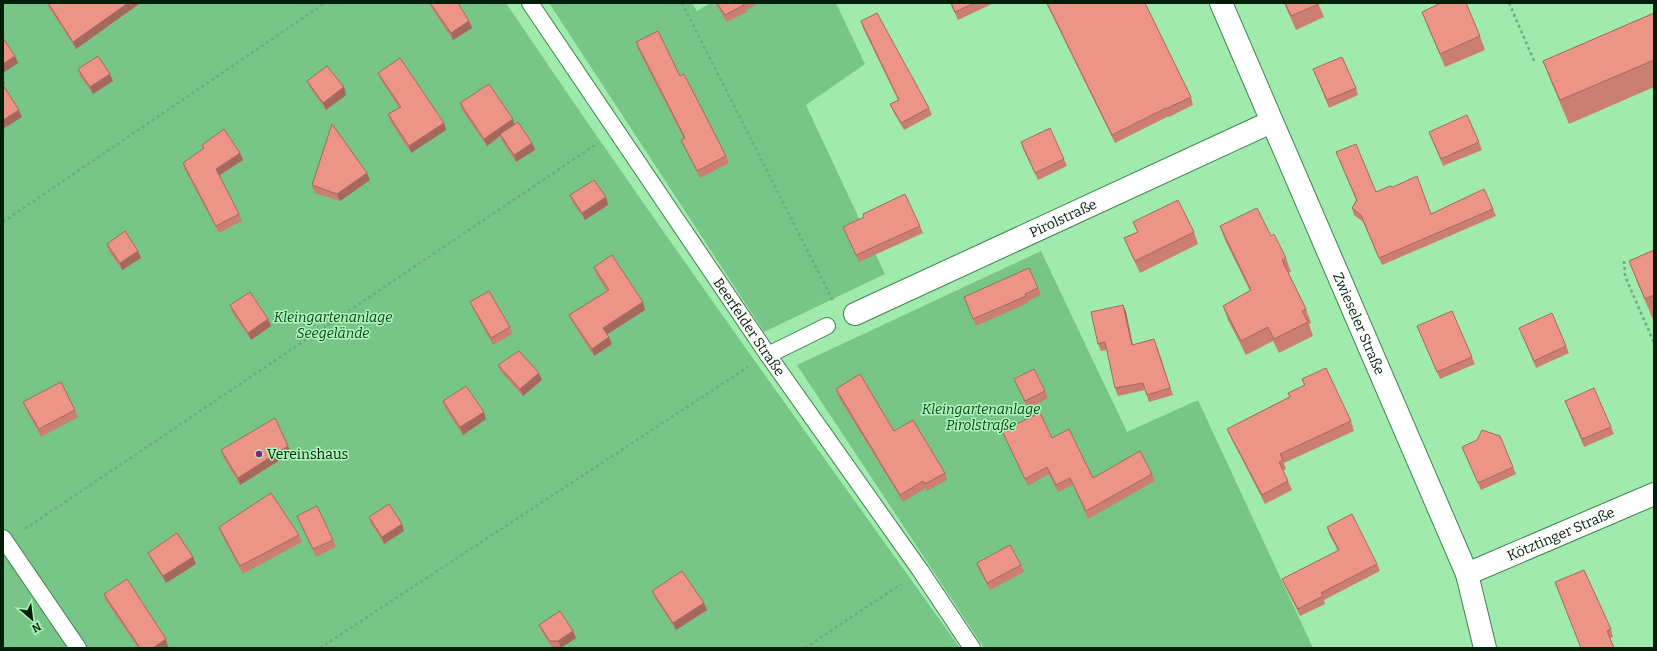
<svg xmlns="http://www.w3.org/2000/svg" width="1657" height="651" font-family="Bitter,serif">
<rect width="100%" height="100%" fill="#a1eaae"/>
<!-- green -->
<path fill="#78c687" d="M3,3H506C653,221 807,434 960,648H3Z
M549,3H692L697,11L710,3H836L865,64L806,105L885,274L764,332Z
M1041,251L1127,432L1198,400L1313,648H984L797,365Z"/>
<g fill="none" stroke-linecap="round" stroke-linejoin="round">
<defs>
<g id="service">
<path id="s1" d="M530,3L768,355L920,570L972,648"/>
<path d="M768,355L827,326"/>
<path d="M3,538L78,648"/>
</g>
<g id="minor">
<path id="s2" d="M1221,3L1467,574L1485,648"/>
<path id="s3" d="M855,314L1271,122"/>
<path id="s4" d="M1467,574L1654,494"/>
</g>
</defs>
<!-- service casing -->
<use href="#service" stroke="#3d844e" stroke-width="18"/>
<!-- minor casing -->
<use href="#minor" stroke="#3d844e" stroke-width="24"/>
<!-- path -->
<path stroke="#70ac7b" stroke-width="2.5" stroke-dasharray="3 3" stroke-linecap="butt" d="M682,3L833,301
M1509,3L1535,63
M3,222L325,3
M1624,261L1625,276L1654,343
M25,529L598,143
M320,648L748,367
M805,648L901,584"/>
<!-- service -->
<use href="#service" stroke="#fff" stroke-width="16"/>
<!-- minor -->
<use href="#minor" stroke="#fff" stroke-width="22"/>
</g>
<!-- wall -->
<path fill="#cb7f73" d="M46,3H139V4L76,49Z
M429,3H458L472,28L453,40L431,7Z
M715,3H756L757,4L746,10L747,12L727,22Z
M950,3H994L958,20Z
M1046,3H1145L1191,97L1193,105L1169,117V116L1115,143Z
M1284,3H1318L1324,17L1296,30Z
M1422,12L1480,36L1485,50L1445,67L1427,25Z
M1654,13V87L1569,124L1552,84L1543,61Z
M861,21L929,108L932,115L904,130L893,111L890,104L898,100L863,28Z
M636,42L680,76L726,156L729,163L700,178L684,147L681,140L684,139L638,49Z
M78,69L110,74L113,81L93,94L80,76Z
M1313,69L1356,88L1358,95L1329,108Z
M378,73L444,123L446,130L411,153L390,121L388,114L399,108L381,80Z
M307,81L344,87L346,95L326,110L310,88Z
M460,103L514,124L535,150L516,162L502,141L500,136L487,146L462,110Z
M1429,132L1479,142L1482,150L1443,166Z
M1021,142L1064,159L1067,166L1038,180L1023,149Z
M202,145L243,160L219,176L239,214L242,221L219,233L185,170L183,163L203,149Z
M1336,152L1376,192L1431,214L1493,209L1496,216L1382,265L1363,222L1354,215L1352,208L1356,200Z
M370,180L340,201L315,193L312,185Z
M570,195L606,197L608,205L585,220L573,203Z
M863,214L920,226L923,233L859,262L846,234L843,227L864,217Z
M1133,222L1194,232L1198,244L1140,273L1129,250L1124,238L1137,232Z
M1220,226L1271,236L1286,258L1291,272L1288,273L1306,309L1311,323L1309,324L1313,336L1279,353L1273,341L1246,355L1228,320L1223,306L1250,291L1225,240Z
M107,244L138,251L141,258L122,270L109,251Z
M1654,250V322L1638,284L1629,261Z
M594,267L643,302L645,310L607,334L612,344L594,356L572,322L569,315L607,291L596,274Z
M1038,288L1041,295L1028,301V303L976,326L964,297Z
M470,302L510,327L512,334L493,345L473,309Z
M230,305L268,319L271,326L251,340L232,312Z
M1123,305L1126,312L1133,345L1157,346L1173,395L1149,402L1145,390L1118,396L1115,388L1107,350L1101,351L1098,344Z
M1417,326L1472,357L1475,364L1440,379Z
M1519,328L1566,346L1569,353L1536,368Z
M498,365L542,380L523,396L501,372Z
M1014,379L1045,391L1048,398L1028,409L1017,386Z
M1302,379L1351,421L1354,431L1284,463L1286,469L1283,471L1288,481L1292,490L1265,504L1231,438L1227,429L1289,397L1304,386Z
M836,389L894,431L945,473L947,480L927,491L926,488L903,502L838,396Z
M443,401L486,419L463,435L445,408Z
M1565,401L1611,427L1614,434L1584,447Z
M23,402L75,410L78,417L41,437L26,409Z
M1002,431L1052,438L1093,478L1152,474L1155,481L1088,519L1073,485L1058,492L1049,474L1028,486L1005,438Z
M1462,447L1513,467L1516,474L1481,490Z
M221,450L291,453L240,485L223,457Z
M297,516L333,540L336,547L316,557L300,523Z
M369,517L404,531L384,544L371,524Z
M219,527L299,535L302,542L243,574L221,534Z
M1327,527L1377,564L1380,571L1324,600L1325,604L1300,616L1285,586L1282,579L1338,551L1329,534Z
M148,553L193,557L196,564L166,583L151,560Z
M977,563L1021,565L1024,572L990,590L979,570Z
M1557,589L1611,629L1613,637L1610,638Z
M652,591L704,603L707,610L676,630L655,598Z
M104,594L168,647L166,648H138L106,601Z
M539,625L573,631L576,638L561,648H552L542,632Z"/>
<!-- shaded-wall -->
<path fill="#a5685e" d="M128,3H139V4L76,49L73,42Z
M469,21L472,28L453,40L451,33Z
M15,56L18,63L3,73V64Z
M110,74L113,81L93,94L90,87Z
M3,77L5,84L3,85Z
M344,87L346,95L326,110L323,103Z
M19,110L22,117L3,129V120Z
M513,119L515,126L500,134V136L487,146L484,139Z
M444,123L446,130L411,153L409,146Z
M532,143L535,150L516,162L514,155Z
M240,153L243,160L218,176L216,169Z
M367,173L370,180L340,201L337,194Z
M606,197L608,205L585,220L582,213Z
M138,251L141,258L122,270L120,263Z
M643,302L645,310L606,335L603,328Z
M1123,305L1126,312L1134,352L1132,345Z
M268,319L271,326L251,340L248,333Z
M609,337L612,344L594,356L592,349Z
M539,373L542,380L523,396L520,389Z
M484,412L486,419L463,435L460,427Z
M288,446L291,453L240,485L238,478Z
M402,524L404,531L384,544L382,537Z
M193,557L196,564L166,583L163,576Z
M704,603L707,610L676,630L673,623Z
M573,631L576,638L561,648L558,641Z
M166,639L168,647L166,648H153Z"/>
<!-- building -->
<path fill="#ec9486" stroke="#a5685e" d="M48,3H128L73,42Z
M430,3H458L469,21L451,33Z
M717,3H743L744,5L725,15Z
M951,3H975L955,12Z
M1047,3H1145L1191,97L1166,109V108L1112,135Z
M1285,3H1318L1319,4L1291,16Z
M1441,3H1466L1480,36L1440,54L1422,12Z
M877,13L929,108L901,123L890,104L899,100L861,21Z
M1654,13V60L1560,100L1543,61Z
M658,31L680,76L684,74L726,156L697,171L681,140L685,138L636,42Z
M3,38L15,56L3,64Z
M98,56L110,74L90,87L78,69Z
M1342,57L1356,88L1327,100L1313,69Z
M400,58L444,123L409,146L388,114L401,107L378,73Z
M327,66L344,87L323,103L307,81Z
M489,84L513,119L484,139L460,103Z
M3,85L19,110L3,120Z
M1467,115L1479,142L1441,159L1429,132Z
M518,122L532,143L514,155L500,134Z
M332,124L367,173L337,194L312,185Z
M1050,128L1064,159L1035,173L1021,142Z
M224,129L240,153L216,169L239,214L216,226L183,163L204,148L202,145Z
M1356,144L1376,192L1390,186L1393,187L1417,176L1431,214L1484,189L1493,209L1379,258L1361,215L1352,208L1357,200L1336,152Z
M594,180L606,197L582,213L570,195Z
M905,194L920,226L856,255L843,227L864,217L863,214Z
M1178,200L1194,232L1135,261L1124,238L1138,232L1133,222Z
M1257,208L1271,236L1274,234L1286,258L1282,260L1306,309L1302,311L1308,322L1274,339L1268,327L1241,341L1223,306L1251,290L1220,226Z
M125,231L138,251L120,263L107,244Z
M1654,250V295L1645,299L1629,261Z
M612,255L643,302L603,328L609,337L592,349L569,315L609,290L594,267Z
M1029,268L1038,288L1025,294L1026,296L973,319L964,297Z
M489,291L510,327L491,338L470,302Z
M250,292L268,319L248,333L230,305Z
M1123,305L1132,345L1154,339L1170,388L1147,395L1143,383L1115,388L1105,342L1098,344L1091,312Z
M1452,311L1472,357L1437,372L1417,326Z
M1552,313L1566,346L1534,361L1519,328Z
M519,351L539,373L520,389L498,365Z
M1326,368L1351,421L1280,454L1283,460L1279,462L1288,481L1262,495L1227,429L1290,397L1288,393L1305,385L1302,379Z
M1034,369L1045,391L1025,401L1014,379Z
M860,374L894,431L913,420L945,473L925,484L923,481L900,495L836,389Z
M61,382L75,410L39,429L23,402Z
M466,386L484,412L460,427L443,401Z
M1594,388L1611,427L1582,439L1565,401Z
M1040,413L1052,438L1069,429L1093,478L1140,451L1152,474L1086,511L1070,478L1056,485L1047,467L1025,479L1002,431Z
M275,418L288,446L238,478L221,450Z
M1482,430L1500,436L1513,467L1478,483L1462,447L1477,440Z
M271,493L299,535L240,566L219,527Z
M389,504L402,524L382,537L369,517Z
M317,506L333,540L313,549L297,516Z
M1352,514L1377,564L1321,593L1323,596L1298,609L1282,579L1339,550L1327,527Z
M177,533L193,557L163,576L148,553Z
M1010,545L1021,565L987,583L977,563Z
M1584,570L1611,629L1607,631L1614,648H1581L1555,582Z
M682,571L704,603L673,623L652,591Z
M127,579L166,639L153,648H140L104,594Z
M560,611L573,631L558,641H550L539,625Z"/>
<!-- markers -->
<circle fill="#881f85" stroke="#aef7bb" stroke-width="1.5" cx="259" cy="454" r="4"/>
<g text-anchor="middle" dominant-baseline="central" stroke-width="3" stroke-linejoin="round" paint-order="stroke">
<!-- street labels -->
<g font-size="14" fill="#011e08" stroke="#aef7bb">
<text stroke="none"><textPath href="#s3" startOffset="229">Pirolstraße</textPath></text>
<text stroke="none"><textPath href="#s2" startOffset="349">Zwieseler Straße</textPath></text>
<text stroke="none"><textPath href="#s1" startOffset="391">Beerfelder Straße</textPath></text>
<text stroke="none"><textPath href="#s4" startOffset="102">Kötztinger Straße</textPath></text>
</g>
<!-- park labels -->
<g font-size="14" font-style="italic" fill="#0b3c1a" stroke="#aef7bb">
<text x="333" y="317">Kleingartenanlage<tspan x="333" dy="16">Seegelände</tspan></text>
<text x="981" y="409">Kleingartenanlage<tspan x="981" dy="16">Pirolstraße</tspan></text>
</g>
<!-- poi labels -->
<g font-size="14" fill="#011e08" stroke="#aef7bb" text-anchor="start">
<text x="267" y="454">Vereinshaus</text>
</g>
</g>
<!-- border -->
<rect width="1657" height="651" fill="none" stroke="#011e08" stroke-width="8"/>
<!-- north arrow -->
<g transform="translate(32 619) rotate(152)" stroke="#aef7bb" stroke-width="3" paint-order="stroke">
<path d="M0-3L7 15L0 10L-7 15Z" fill="#011e08"/>
<text y="-6" font-size="11" font-weight="bold" text-anchor="middle" fill="#011e08">N</text>
</g>
</svg>
